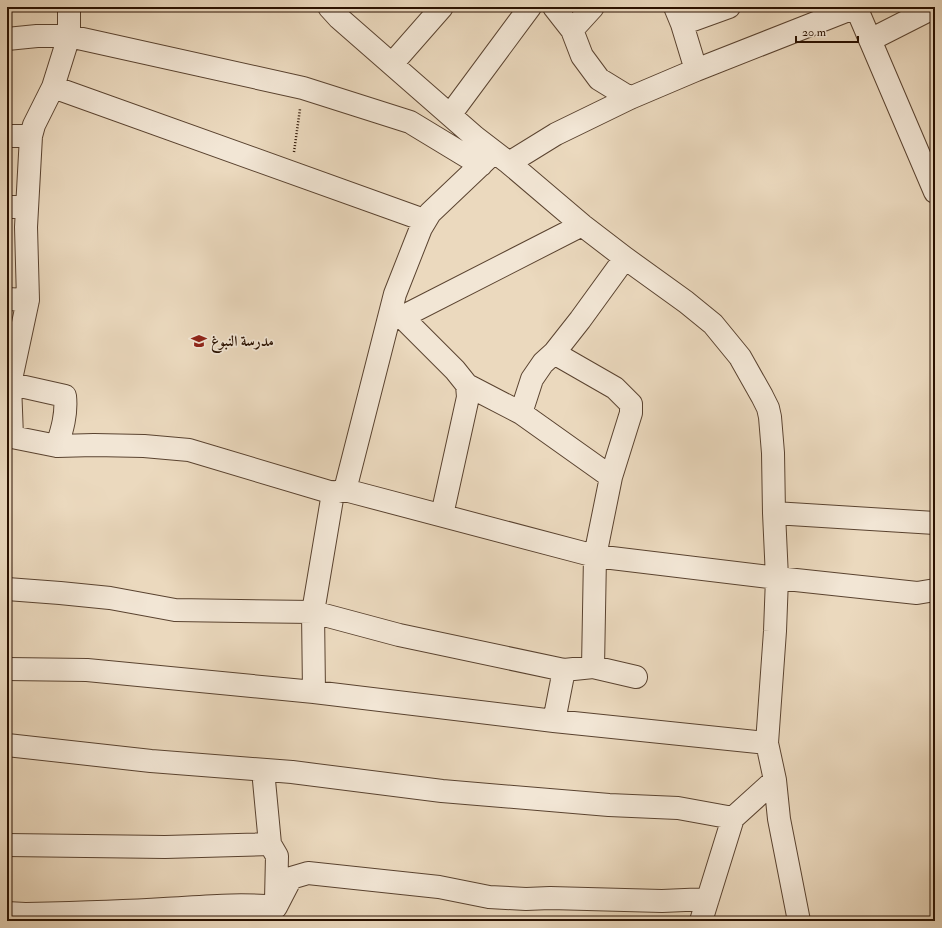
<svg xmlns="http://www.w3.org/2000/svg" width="942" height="928" font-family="'IM FELL Double Pica',Amiri,serif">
<rect width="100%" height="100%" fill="#ebd9be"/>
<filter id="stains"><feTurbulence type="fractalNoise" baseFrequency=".005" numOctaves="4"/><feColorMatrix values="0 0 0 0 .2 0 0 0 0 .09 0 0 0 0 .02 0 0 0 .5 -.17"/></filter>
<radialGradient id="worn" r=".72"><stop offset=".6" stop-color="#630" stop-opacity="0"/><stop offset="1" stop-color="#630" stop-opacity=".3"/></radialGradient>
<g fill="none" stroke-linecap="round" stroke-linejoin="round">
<defs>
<path id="minor" d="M329,7L339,18L475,137L509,163L582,225L625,258L686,302L713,324L740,357L762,396L768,408L770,417L773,453L774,513L777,578L775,631L767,743L775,780L779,819L799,921
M554,7L572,30L582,56L599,79L630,98
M675,7L682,24L696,70
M856,7L935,192
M682,24L729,7
M572,30L593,7
M7,39L37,36H69L303,88L410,122L481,165
M870,40L935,7
M392,64L442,7
M53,87L424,220
M450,115L530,7
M7,136H31
M509,163L556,134L630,98L696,70L856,7
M7,207H27
M7,299L28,300
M390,317H402L582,225
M402,317L455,370L467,385L468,397L442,515
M554,353L615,388L631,404V413L611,477L595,556L593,667
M7,383L65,396C67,414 62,430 57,446
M467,385L521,413L611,477
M521,413L532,379L543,363L554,353L580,320L625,258
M7,436L57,446L94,445L144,446L189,450L333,493L345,490L595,556L777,578L917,593L935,590
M12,437L10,384L28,300L26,227L31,136L34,125L53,87L69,36V7
M345,490L395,294L421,228L430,213L490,156
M774,513L935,523
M7,589L60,593L110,598L175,610L313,612L399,635L564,670L593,667L636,677
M7,669L87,670L314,692L554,721L767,743
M314,692L313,612L333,493
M554,721L564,670
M7,745L151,761L292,772L442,791L609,805L678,808L733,818
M263,770L270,844
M7,845L165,847L270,844L277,856L276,900
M7,913L25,914C71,913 118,912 164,909C201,907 239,903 276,907L291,878L308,873L439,887L489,897L526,899L550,898L662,901L708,899
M701,921L733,818L775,780"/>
</defs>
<!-- minor casing -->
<use href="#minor" stroke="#5a4330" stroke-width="24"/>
<!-- path -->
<path stroke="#2a1100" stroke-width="2.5" stroke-dasharray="1 2" stroke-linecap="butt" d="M294,152L300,109"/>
<!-- minor -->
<use href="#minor" stroke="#f2e6d5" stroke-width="22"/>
</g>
<!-- icons -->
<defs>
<symbol id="school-bare" viewBox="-9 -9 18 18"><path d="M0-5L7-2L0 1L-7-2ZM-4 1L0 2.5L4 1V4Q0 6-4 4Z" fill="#8f2418" stroke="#f2e6d5" stroke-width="2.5" paint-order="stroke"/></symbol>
</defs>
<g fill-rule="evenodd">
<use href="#school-bare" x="188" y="330" width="22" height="22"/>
</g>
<g text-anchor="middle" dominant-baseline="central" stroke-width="3.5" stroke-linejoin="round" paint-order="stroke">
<!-- poi labels -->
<g font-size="15" font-weight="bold" fill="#2a1100" stroke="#f2e6d5" text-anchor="start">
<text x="211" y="341">مدرسة النبوغ</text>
</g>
</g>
<!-- margin -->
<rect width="942" height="928" fill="none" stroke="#ebd9be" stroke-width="24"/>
<rect x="8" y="8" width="926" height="912" fill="none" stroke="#2a1100" stroke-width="2"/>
<rect x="12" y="12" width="918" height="904" fill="none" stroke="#2a1100"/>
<!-- scale -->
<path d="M796 36v6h62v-6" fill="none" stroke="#2a1100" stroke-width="2"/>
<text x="802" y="36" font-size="12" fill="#2a1100" stroke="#f2e6d5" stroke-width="3" paint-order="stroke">20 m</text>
<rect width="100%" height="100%" filter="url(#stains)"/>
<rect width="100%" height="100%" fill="url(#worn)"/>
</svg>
